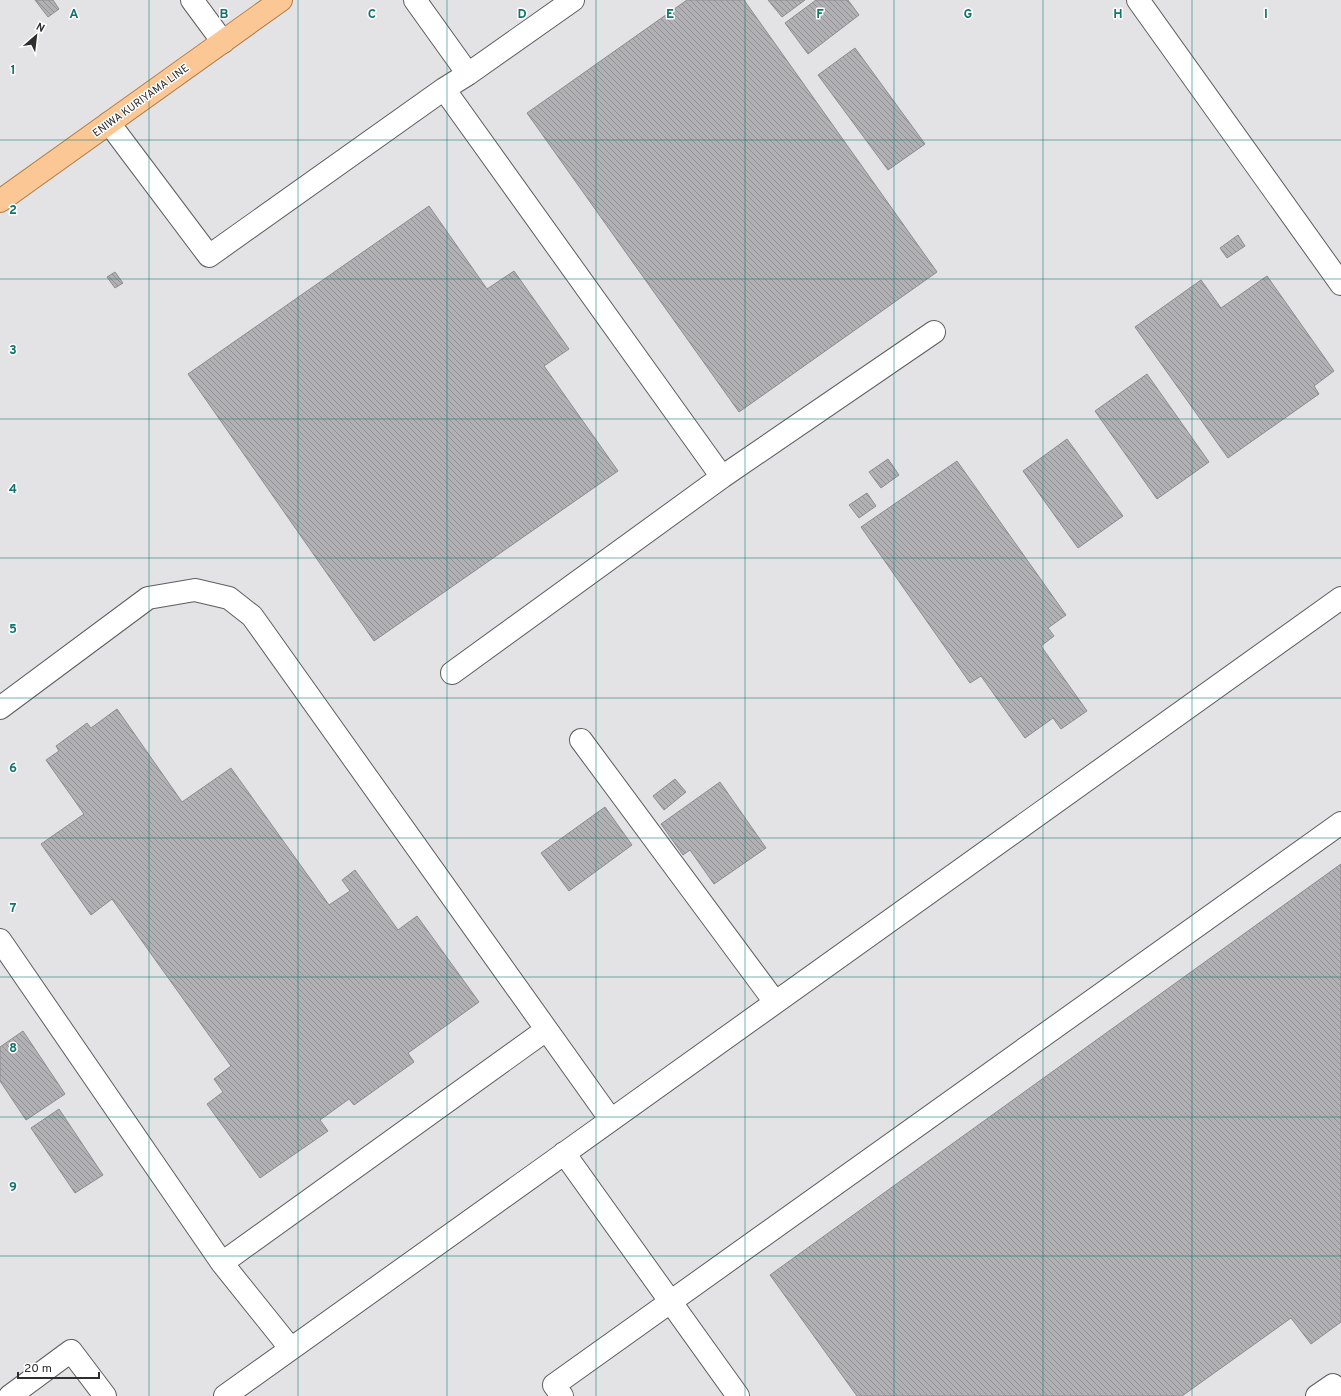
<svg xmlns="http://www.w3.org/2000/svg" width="1341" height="1396" font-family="Overpass,sans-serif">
<defs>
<pattern id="building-back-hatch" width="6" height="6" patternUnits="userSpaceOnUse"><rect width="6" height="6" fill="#b1b0b4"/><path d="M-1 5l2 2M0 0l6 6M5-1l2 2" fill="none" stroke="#909093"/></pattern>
</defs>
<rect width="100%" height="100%" fill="#e3e2e5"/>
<!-- building -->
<path fill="url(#building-back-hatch)" stroke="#8d8c90" d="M35,0H53L59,9L48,17Z
M687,0H744L937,272L739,412L527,113Z
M768,0H805L782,17Z
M816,0H848L859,15L808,54L785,23Z
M855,48L925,144L888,170L818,75Z
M429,206L487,289L514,271L569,349L544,366L618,471L374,641L188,374Z
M1238,235L1245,246L1227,258L1220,248Z
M115,272L123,283L115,288L107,277Z
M1267,276L1334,371L1314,386L1319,394L1228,458L1135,327L1201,280L1221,308Z
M1147,374L1209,462L1157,499L1095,411Z
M1067,439L1123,516L1078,548L1023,471Z
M888,459L899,475L881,488L869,472Z
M957,461L1066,615L1048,628L1054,636L1041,646L1087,711L1061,729L1053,718L1025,738L981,676L970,683L861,527Z
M867,493L876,506L859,518L849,505Z
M117,709L182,802L231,768L329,905L350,891L342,880L355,870L398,930L417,916L479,1002L408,1053L414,1062L354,1105L349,1099L320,1120L328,1131L260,1178L207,1104L223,1092L214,1079L231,1066L112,899L91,915L41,844L84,814L46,760L59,751L56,746L87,723L91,728Z
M675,779L686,792L664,810L653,796Z
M720,782L766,848L714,884L690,850L683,855L661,824Z
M605,807L632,845L569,891L541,853Z
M1341,864V1322L1311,1344L1291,1318L1182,1396H857L770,1275Z
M23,1031L65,1094L26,1120L0,1081V1047Z
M59,1109L103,1175L75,1193L31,1128Z"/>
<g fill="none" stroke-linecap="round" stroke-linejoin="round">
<defs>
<path id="minor" d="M192,0L223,42
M415,0L468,74L444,89L722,477L934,332
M1138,0L1341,284
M468,74L573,0
M109,123L209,256L444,89
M452,673L722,477
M0,708L148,598L195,590L229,598L252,616L611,1120
M581,740L775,1002
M0,940L222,1263L291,1349
M564,1153L738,1396
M222,1263L546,1030
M10,1396L71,1351L105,1396
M225,1396L1341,598
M562,1396L554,1385L1341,823
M1317,1396L1333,1385L1341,1396"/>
<path id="major" d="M0,201L281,0"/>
</defs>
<!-- minor casing -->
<use href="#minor" stroke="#5e5d60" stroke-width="24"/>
<!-- major casing -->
<use href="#major" stroke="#b17a43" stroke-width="24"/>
<!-- minor -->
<use href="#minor" stroke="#fff" stroke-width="22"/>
<!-- major -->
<use href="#major" stroke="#fbc895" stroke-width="22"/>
</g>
<!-- grid -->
<path fill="none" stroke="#0f766e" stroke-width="1" stroke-opacity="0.55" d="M149,0V1396M298,0V1396M447,0V1396M596,0V1396M745,0V1396M894,0V1396M1043,0V1396M1192,0V1396M0,140H1341M0,279H1341M0,419H1341M0,558H1341M0,698H1341M0,838H1341M0,977H1341M0,1117H1341M0,1256H1341"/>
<g text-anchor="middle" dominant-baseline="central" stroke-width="3" stroke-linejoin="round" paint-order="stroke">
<!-- street labels -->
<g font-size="11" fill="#2e2e2f" stroke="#fff">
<text transform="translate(141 101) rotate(-36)">ENIWA KURIYAMA LINE</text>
</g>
</g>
<g font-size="13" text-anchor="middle" font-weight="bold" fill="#0f766e" stroke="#fff" stroke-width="3" stroke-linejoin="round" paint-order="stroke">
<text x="74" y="18">A</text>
<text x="224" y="18">B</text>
<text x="372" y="18">C</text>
<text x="522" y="18">D</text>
<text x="670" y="18">E</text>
<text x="820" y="18">F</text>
<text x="968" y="18">G</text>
<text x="1118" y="18">H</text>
<text x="1266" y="18">I</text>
<text x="13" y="74">1</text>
<text x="13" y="214">2</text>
<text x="13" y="354">3</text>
<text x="13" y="493">4</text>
<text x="13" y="633">5</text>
<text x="13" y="772">6</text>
<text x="13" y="912">7</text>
<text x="13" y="1052">8</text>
<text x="13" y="1191">9</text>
</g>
<!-- north arrow -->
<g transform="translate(36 36) rotate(28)" stroke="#ffffff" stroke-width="3" paint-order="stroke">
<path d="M0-3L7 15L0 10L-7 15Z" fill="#2e2e2f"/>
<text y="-6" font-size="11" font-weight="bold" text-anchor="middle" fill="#2e2e2f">N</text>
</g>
<!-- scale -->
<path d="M18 1372v6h81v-6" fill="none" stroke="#2e2e2f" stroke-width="2"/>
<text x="24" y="1372" font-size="12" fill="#2e2e2f" stroke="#ffffff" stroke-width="3" paint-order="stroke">20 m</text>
</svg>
